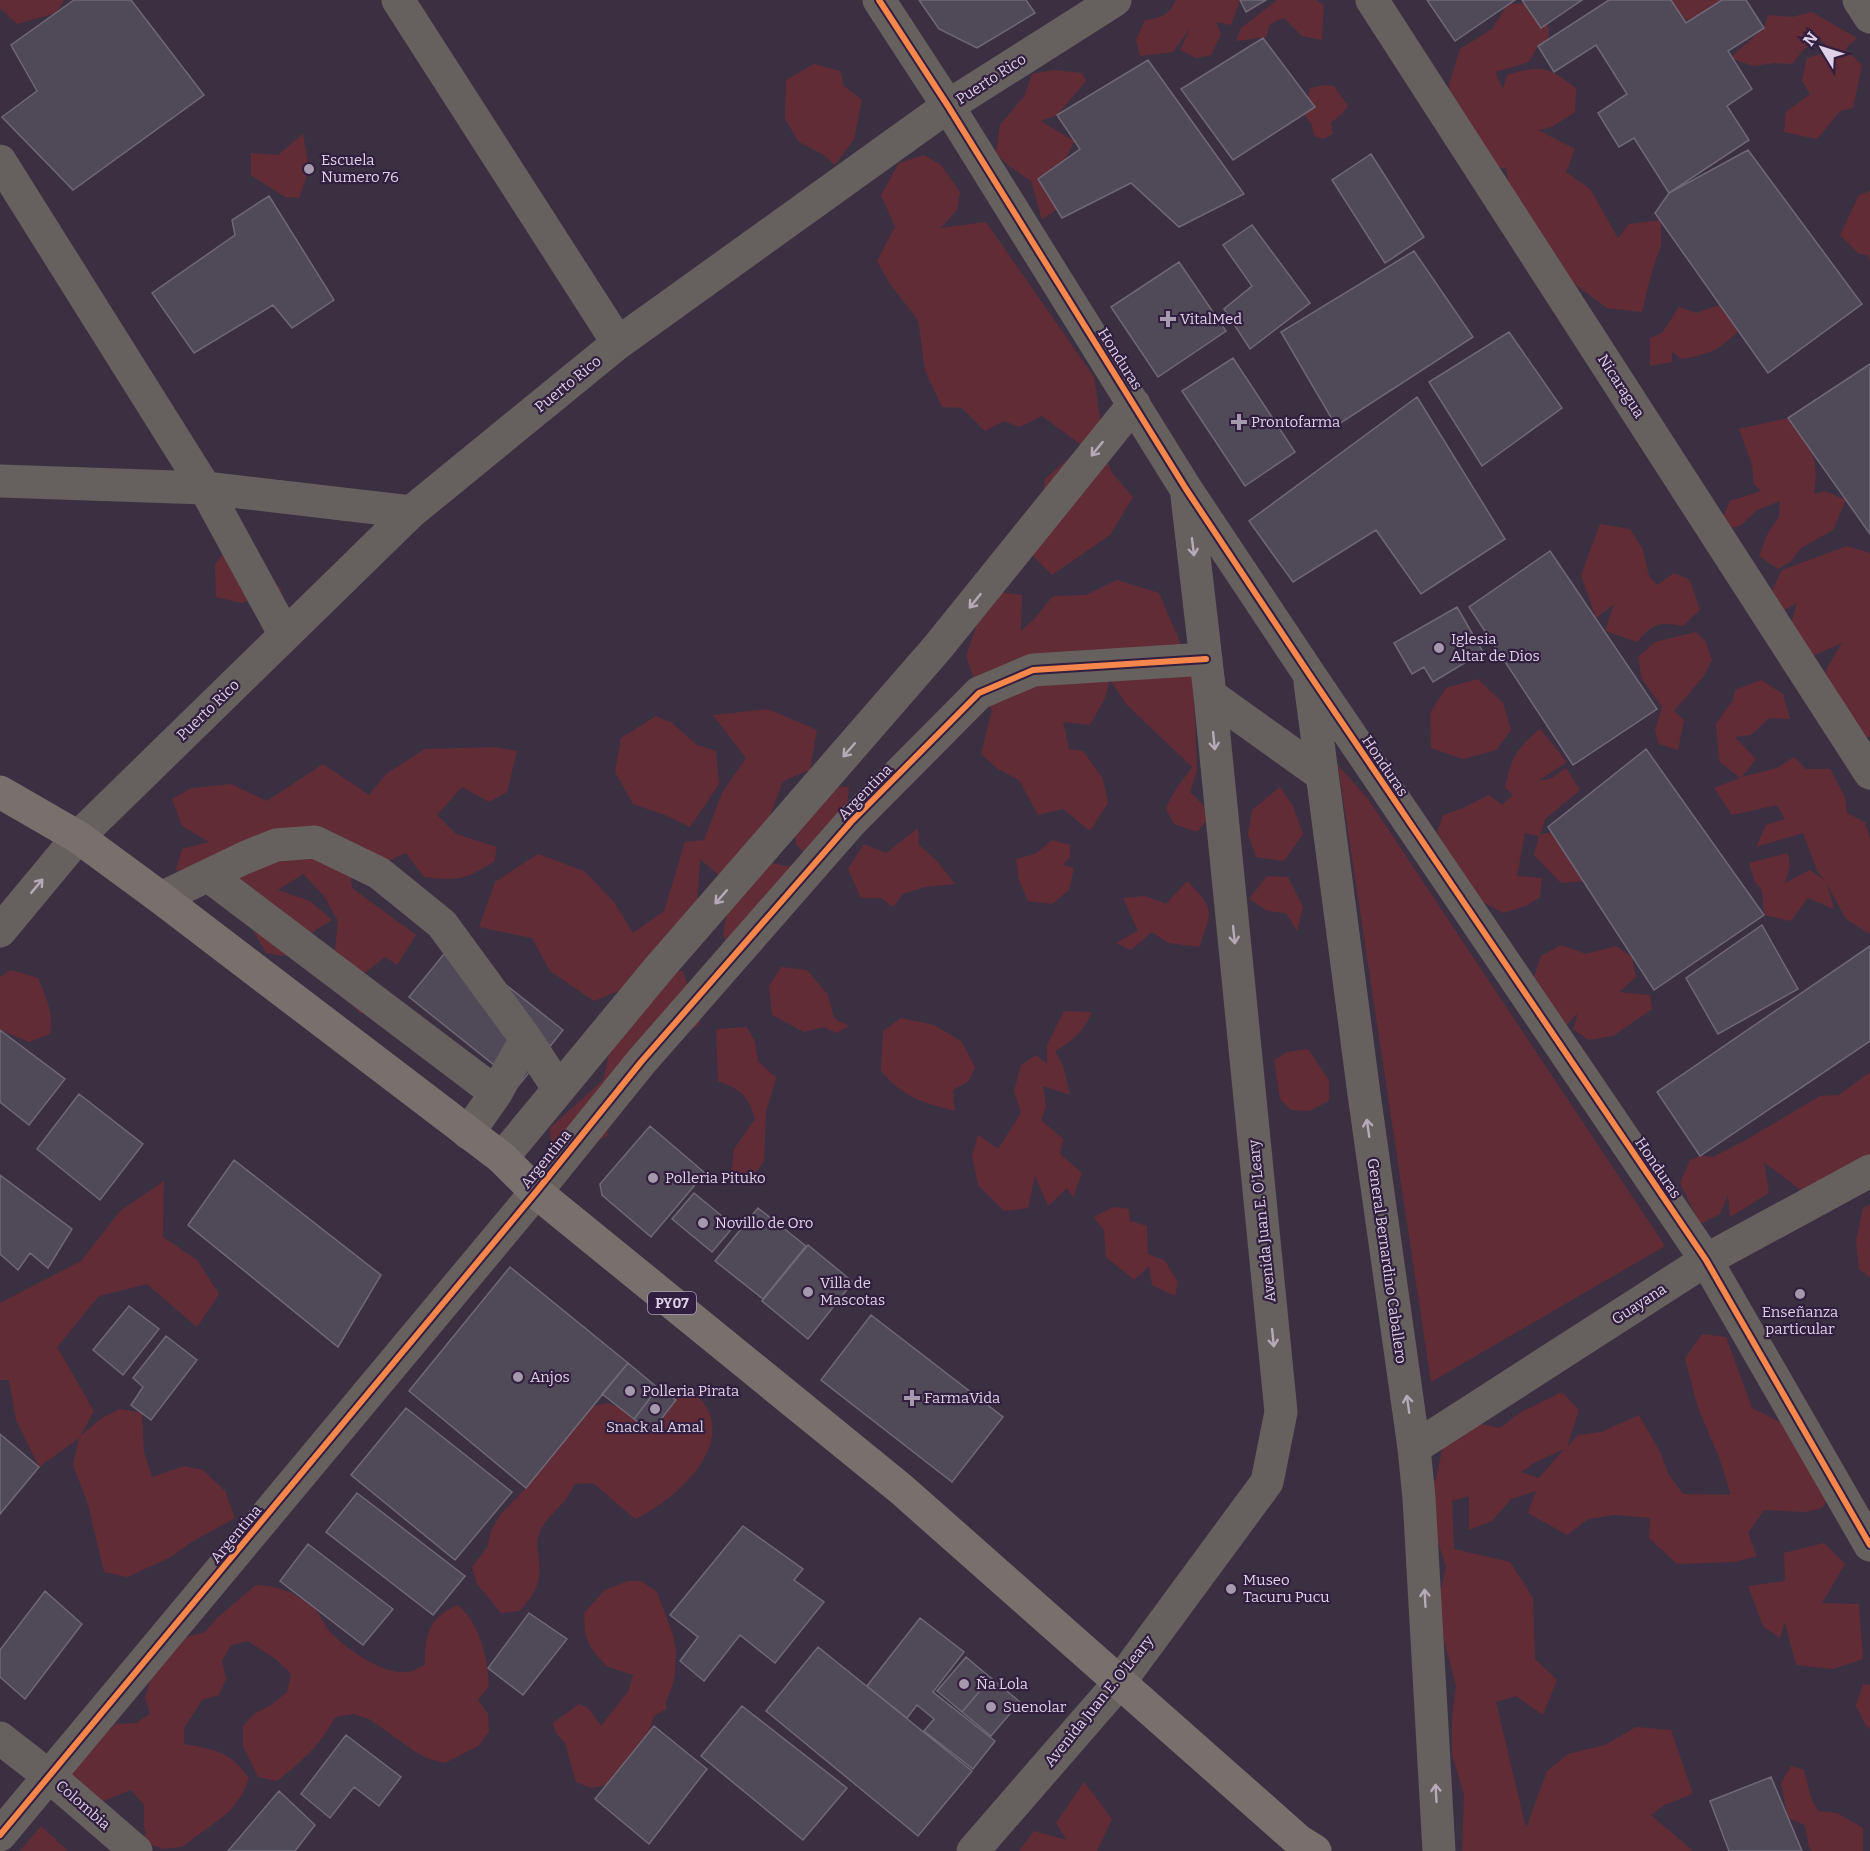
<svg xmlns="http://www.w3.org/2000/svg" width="1870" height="1851" font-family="Bitter,serif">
<rect width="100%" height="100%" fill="#3b3041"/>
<!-- green -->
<path fill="#622c37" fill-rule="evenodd" d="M0,0H64L56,13L17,24L0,8Z
M1176,0H1240L1231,25L1216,22L1221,34L1211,55L1196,58L1180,50L1191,27L1173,52L1140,56L1136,40L1145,20C1162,18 1169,15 1176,0Z
M1277,0H1316L1324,6L1322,40L1302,36L1284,18L1270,24L1266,37L1236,41L1241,28Z
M1668,0H1723L1701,23L1670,16Z
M1530,3L1548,19L1549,39L1538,46L1529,62L1495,72L1503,89L1507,75C1542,64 1548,67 1576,88L1575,112L1552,127L1538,130L1575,149L1566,172L1590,189L1618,238L1629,224L1661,220V245L1652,271L1642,312L1607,308L1576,285L1515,222L1506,168L1480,167L1455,129L1449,84L1460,49L1492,29L1508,4Z
M1812,12L1857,38L1845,49L1862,65L1853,108L1840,111L1817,139L1784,132L1786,112L1810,94L1802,81L1807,58L1832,51L1819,39L1803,50L1792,64L1775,63L1753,66L1730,58L1764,28L1768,15L1792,17Z
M814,64L840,71L844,86L862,100L854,139L835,165L824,155L799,142L785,119L786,80Z
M1054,70L1082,73L1086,81L1057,115L1041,121L1074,141L1065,160L1039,179L1057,209L1042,220L1031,181L1009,166L996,153L1000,125L1025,95L1032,74Z
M1325,85L1334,86L1348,106L1340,116L1331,122L1333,134L1323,139L1314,136L1312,125L1304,114L1310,88Z
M303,134L309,169L299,198L285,197L251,175V153L278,155Z
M924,155L941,165L960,192L957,210L941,228L986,222L1094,377L1103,438L1084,447L1042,416L1019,427L1004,421L985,431L962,408L942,407L925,370L918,320L890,284L877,261L895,227L881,195L899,163Z
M1870,191V262L1868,255L1859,254L1840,235L1859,195Z
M1720,305L1738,331C1716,352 1712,353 1682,359L1672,352V362L1650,366V338L1662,333L1679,307L1696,313Z
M1788,418C1810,449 1820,454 1814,494L1825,491L1846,500L1833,530L1801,548L1791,561L1778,569L1759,556L1767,535L1779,517L1780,501L1757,510L1741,525L1716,533L1730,501L1761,491L1754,484L1752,465L1739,429Z
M1070,457L1105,459L1113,474L1133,497L1110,535L1052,575L1029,552L1040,520L1045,479Z
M1600,524L1630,529L1643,550L1649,576L1657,585L1674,573L1690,580L1700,610L1683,626C1659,621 1653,623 1637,642L1605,631L1614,604L1596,618L1581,575Z
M230,543L267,574L282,590L261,608L257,598L242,603L216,597L215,565Z
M1847,546L1870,553V737L1845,734L1818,691L1828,666L1842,643L1808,658L1786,642L1797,603L1771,618L1769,596L1782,570Z
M1117,580L1159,593L1193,673L1197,771L1190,792L1212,814L1197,832L1174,824L1166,809C1172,792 1182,782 1192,767L1126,704L1110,679L1105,698L1090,725L1063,722L1069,749L1083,751L1103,779L1108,803L1090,831L1063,809L1038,815L1019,780L998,769L981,754L992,710L979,693L966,656L977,625L970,605L990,591L1022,595L1021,631L1035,618L1053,596L1086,595Z
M1696,632L1706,642L1712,660L1703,677L1674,711L1684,720L1678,750L1659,744L1655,730L1662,707L1642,679L1638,657L1655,642Z
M1478,679L1503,703L1511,730L1496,750L1463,759L1431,748L1430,713L1446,688Z
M1761,680L1783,694L1790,719L1769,718L1751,735L1735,737L1756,759L1742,777L1777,768L1794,757L1806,769H1830L1845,797L1847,813L1865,822L1870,839V934L1846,919L1827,884L1834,909L1808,898L1791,921L1764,915L1762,890L1755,882L1749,863L1788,853L1790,867L1785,883L1810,870L1824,880L1817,870L1803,833L1756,847L1766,825L1785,819L1777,805L1732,815L1714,788L1740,778L1719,761L1716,724L1733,700L1735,690Z
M768,709L817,730L810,770L783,781L753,860L793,867L733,957L723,935L731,885L700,859L696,925L621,990L594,1001L550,971L532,938L479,927L495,882L538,854L584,871L614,902L633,933L664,911L685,842L704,840L722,793L746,758L713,715Z
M656,716L672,723L697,745L716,751L719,784L690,827L665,815L633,804L615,772L621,738Z
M1540,729L1567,762L1538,781L1552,778L1566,768L1580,790L1545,819L1540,835L1551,832L1576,852L1583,881L1561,883L1534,855L1539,836L1525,833L1517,876L1542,878L1540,897L1526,906L1503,913L1474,897L1473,887L1450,857L1437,832L1443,815L1461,809L1489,795L1502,805L1513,795L1505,787C1511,758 1517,748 1540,729Z
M494,747L517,751L507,792L489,802L462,787L437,815L456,834L497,847L494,862C463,880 459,881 424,877L406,853L388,861L348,855L352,888L416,935L397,965L385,957L362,975L390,994L361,1014L340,993L333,967L338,921L324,896L303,874L278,890L310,901L332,920L317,929L284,956L266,953L248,921L227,900L197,890L176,869L182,849L209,842L182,826L172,799L192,788L231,784L267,801L323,764L369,795L386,774L425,749Z
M1338,765L1368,799L1665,1246L1431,1382Z
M817,786L849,787L847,806L816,862L796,845L793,814Z
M1280,787L1293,806L1303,834L1284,861L1256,857L1248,835L1252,810Z
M918,828L919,845L937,861L955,884L925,887L903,894L893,907L881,898H861L848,869L864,844L886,853Z
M1052,840L1070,845V857L1063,865L1074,868L1069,890L1052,904L1028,901L1019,880L1016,859L1035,854Z
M1267,876L1288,877L1303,907L1297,931L1286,913L1268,911L1249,899Z
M1187,881C1216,910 1212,911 1199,947L1168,943L1152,932L1131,950L1116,943L1138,931L1123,898L1145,896L1166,904Z
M1561,945L1586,954L1616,946L1632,957L1636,977L1619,992L1650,995L1652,1009L1613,1036L1588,1040L1573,1029L1578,1013L1563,1028L1527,997L1541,956Z
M781,967L807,970L828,995L834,1018L849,1026L837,1033L823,1027L804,1032L772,1015L769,986Z
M11,970L38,978C46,997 54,1013 50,1034L29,1042L0,1030V977Z
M683,971L693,1002L701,1017L699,1025L680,1036L610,1115L607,1136L570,1157L551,1151L550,1128L603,1080L610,1050L654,975Z
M1064,1011L1091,1012C1086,1030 1071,1042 1055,1051L1063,1066L1070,1095L1043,1086L1046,1107L1041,1120L1063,1139L1060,1154L1082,1173L1073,1197L1067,1188L1048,1206L1035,1176L1028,1208L1004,1211L978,1185L972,1156L978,1135L998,1149L1021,1113L1014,1091L1021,1065L1036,1055L1047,1064V1045Z
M901,1018L934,1025L961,1041L975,1067L969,1081L953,1090L955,1111C922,1102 904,1098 881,1071L883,1031Z
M747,1027L755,1042L758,1061L776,1078L766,1112L764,1161L751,1179L731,1175L734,1149L755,1119C749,1096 740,1089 718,1081L716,1029Z
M1308,1049L1329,1080V1101L1309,1111L1291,1110L1280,1099L1274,1060L1288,1052Z
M1870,1072V1155L1807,1195L1764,1162L1769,1193L1730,1217L1728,1195L1720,1214L1700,1224L1680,1183L1690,1160L1700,1156L1713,1157L1746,1140L1820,1096L1839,1095Z
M164,1181L163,1237L197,1260L219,1294L197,1327L147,1284L99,1296L57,1347L94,1411L80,1436L102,1418L120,1409L142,1413L144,1452L152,1477L184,1466L203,1470L225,1491L235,1518L190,1543L171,1557L127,1577L104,1572L88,1504L73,1465L79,1438L39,1467L16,1420L9,1380H0V1303L81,1261L120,1211Z
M1870,1204V1278L1859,1269L1856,1240L1863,1208Z
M1113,1207L1129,1209L1130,1221L1147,1226L1148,1254L1165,1261L1178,1282L1175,1296L1152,1285L1149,1266L1134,1280L1106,1257L1104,1231L1094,1217Z
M1702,1334L1726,1337L1752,1408L1782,1423L1835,1485L1822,1508L1805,1512L1764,1510L1748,1533L1757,1556L1735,1562L1677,1564L1649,1538L1650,1518L1614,1515L1588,1519L1567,1535L1528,1513L1536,1491L1511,1499L1492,1521L1469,1530V1496L1452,1501L1454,1549L1510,1562L1533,1598L1535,1659L1557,1680L1543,1715L1516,1696L1496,1702L1526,1828L1547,1771L1568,1754L1605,1745L1636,1727L1671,1730L1693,1794L1664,1805L1651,1815L1693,1851H1462L1464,1795L1452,1754V1717L1456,1686L1442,1633L1438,1603L1446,1567L1437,1539L1419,1498L1436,1479L1443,1446L1477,1423L1500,1428L1521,1412L1562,1392L1579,1410L1567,1447L1578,1435L1601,1432L1639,1415L1660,1452L1669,1475L1683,1494L1731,1495L1719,1457L1698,1408L1685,1358ZM1564,1449L1539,1478L1521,1472L1534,1463Z
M674,1387C680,1389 687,1390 692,1393C702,1398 708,1408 711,1418C722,1459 668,1504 635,1519L593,1483L575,1484C572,1489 569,1495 565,1500C557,1510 547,1518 541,1529C535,1543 538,1547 539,1561C542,1583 533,1597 519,1611L501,1613L477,1584L472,1567L487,1548L491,1531L500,1515L526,1488L589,1407L607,1403L624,1409Z
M1824,1543L1845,1564L1822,1603L1859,1604L1863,1659L1833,1669L1796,1665L1785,1622L1780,1638L1763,1626L1748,1586L1785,1581L1784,1553Z
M628,1581H641L657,1592L673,1635L676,1651L675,1673L673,1684L666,1701V1709L654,1716L649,1731L607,1785L591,1788L576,1782L565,1743L556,1733L553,1723L579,1704L588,1708L601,1726L629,1690L633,1675L606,1666L591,1648L585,1633L584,1613L605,1590Z
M256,1585C277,1586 291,1591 308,1603C322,1613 321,1622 330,1632C346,1649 383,1675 407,1672C413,1672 419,1667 425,1665C425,1634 428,1618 458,1605C481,1627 487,1655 489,1686L478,1700L488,1714L489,1732L478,1746L445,1763L429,1759L414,1751L371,1720L354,1714L335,1717C320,1746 302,1761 277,1781L258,1777L243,1746V1726L255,1713L271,1705L287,1692L291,1674L277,1660L248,1641L231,1645L222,1661L226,1679L219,1695L202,1700L184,1728V1744C216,1750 228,1750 249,1778L242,1795L229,1812L182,1847L163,1849L147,1843L144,1825V1805L131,1790L96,1804L70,1784L75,1765L101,1737L116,1724L136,1723L150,1714L145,1697L150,1681L160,1664L187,1637L205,1632L216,1619Z
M1863,1684L1870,1685V1729L1866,1726L1856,1705Z
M1791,1766L1804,1770L1811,1798L1818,1811L1837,1813L1863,1828V1851H1813L1809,1848L1805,1825L1788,1818L1781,1783Z
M1084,1782L1112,1819L1097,1851H1019L1034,1831L1067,1840L1056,1823Z
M41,1826L68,1851H20Z"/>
<!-- building -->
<path fill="#4f4958" stroke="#6e6877" stroke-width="1.5" d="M74,0H131L204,95L73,190L2,117L37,91L11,45Z
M919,0H1026L1035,13L977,48L939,29Z
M1240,0H1266L1246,12Z
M1427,0H1515L1455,41Z
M1522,0H1582L1541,28Z
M1609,0H1671L1686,23L1722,0H1746L1764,28L1728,51L1752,89L1727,106L1749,140L1669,193L1634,138L1619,147L1598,113L1627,94L1596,45L1554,72L1538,46Z
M1263,38L1315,107L1233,160L1181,89Z
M1148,60L1244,194L1179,227L1131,183L1062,218L1038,179L1080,149L1057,115Z
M1748,150L1862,304L1768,373L1655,213L1669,193Z
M1371,154L1424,237L1385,263L1332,180Z
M269,196L334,300L292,328L273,305L194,353L152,293L235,235L232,220Z
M1252,225L1310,303L1250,349L1224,309L1252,286L1223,245Z
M1414,251L1473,337L1336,426L1281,332Z
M1179,262L1226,331L1158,377L1111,307Z
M1509,332L1562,408L1482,466L1429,382Z
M1233,358L1295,452L1245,486L1182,391Z
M1870,364V534L1788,418Z
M1417,397L1505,539L1421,594L1376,530L1293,582L1249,521Z
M1550,551L1657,709L1573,765L1469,607Z
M1457,607L1483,652L1433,682L1424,667L1412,674L1394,643Z
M1646,749L1764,915L1654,990L1548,827Z
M1762,925L1798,989L1718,1034L1686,978Z
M453,943L563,1030L519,1085L409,997Z
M1870,946V1041L1700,1156L1657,1092Z
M0,1030L65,1079L29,1125L0,1102Z
M79,1094L143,1144L100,1200L37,1149Z
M650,1126L705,1173L651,1237L602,1195L600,1184Z
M234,1160L381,1275L338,1347L188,1225Z
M0,1175L72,1229L48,1268L30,1253L18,1270L0,1254Z
M694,1193L734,1226L712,1252L672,1219Z
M758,1208L806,1246L763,1299L715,1261Z
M808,1245L853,1282L808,1339L762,1301Z
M510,1267L628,1363L526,1488L409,1391Z
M129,1306L159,1329L123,1375L93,1350Z
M871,1315L1003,1417L952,1482L821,1380Z
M166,1336L197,1360L151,1420L131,1405L143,1387L133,1378Z
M628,1363L658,1388L634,1419L602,1394Z
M658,1388L676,1400L651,1432L634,1419Z
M406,1408L512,1492L455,1560L351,1475Z
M0,1434L39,1467L0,1514Z
M357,1493L465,1576L433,1615L326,1532Z
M743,1526L803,1569L794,1580L824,1602L775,1663L740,1635L704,1681L680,1661L698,1637L670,1615Z
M308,1544L393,1609L363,1645L280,1581Z
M45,1591L82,1624L25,1699L0,1677V1650Z
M529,1613L567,1639L523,1695L488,1668Z
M920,1618L964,1652L933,1692L995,1741L973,1769L924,1731L934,1719L917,1705L907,1718L867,1686Z
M818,1647L972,1771L918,1836L766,1711Z
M966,1657L991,1678L962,1712L937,1691Z
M991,1678L1020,1702L991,1736L962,1712Z
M742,1706L847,1788L803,1840L701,1756Z
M654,1726L707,1769L649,1844L595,1799Z
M346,1735L401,1777L379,1806L354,1787L330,1818L301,1794Z
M1771,1777L1802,1851H1729L1710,1801Z
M279,1791L315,1825L295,1851H228Z"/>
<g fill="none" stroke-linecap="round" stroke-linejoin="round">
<!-- minor -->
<path stroke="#66605f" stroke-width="33" d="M398,0L618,343
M879,0L948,106L1186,489L1309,674L1706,1260L1870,1545
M1372,0L1870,773
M1859,0L1870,17
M0,161L205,488L285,635
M0,481L205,488L411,512
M1310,682L1364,1094L1414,1448L1419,1498L1439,1851
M1210,695L1322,775
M209,876L496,1093
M161,898L244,858L276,845L315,842L379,873L442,924L526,1039L558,1088
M0,931L78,837L411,512L618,343L948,106L1115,0
M468,1133L496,1093L526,1039
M502,1158L660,967L938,647L1134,404
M1414,1448L1706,1260L1870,1171
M0,1738L50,1777L136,1851
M0,1835L536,1192L641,1062L851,822L979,693L1033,670L1206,659
M973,1851L1119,1683L1267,1482L1281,1412L1210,695L1187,496"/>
<!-- highway -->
<path stroke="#77706c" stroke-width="33" d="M0,792L78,837L161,898L502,1158L536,1192L901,1489L1299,1841L1315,1851"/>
<defs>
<path id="cycleway" d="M879,0L948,106L1186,489L1309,674L1706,1260L1870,1545
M0,1835L536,1192L641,1062L851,822L979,693L1033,670L1206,659"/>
</defs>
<!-- cycleway casing -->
<use href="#cycleway" stroke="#321e3e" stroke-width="10"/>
<!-- cycleway -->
<use href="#cycleway" stroke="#f5874c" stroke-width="6"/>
</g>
<!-- one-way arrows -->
<defs><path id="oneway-shaft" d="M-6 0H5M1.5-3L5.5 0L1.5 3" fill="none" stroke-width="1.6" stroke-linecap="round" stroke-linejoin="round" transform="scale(1.5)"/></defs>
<g stroke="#b5aab7">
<use href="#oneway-shaft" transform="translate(1097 449) rotate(129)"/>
<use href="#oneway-shaft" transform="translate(1193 547) rotate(83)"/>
<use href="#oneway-shaft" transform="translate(975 601) rotate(129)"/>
<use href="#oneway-shaft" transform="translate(1214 741) rotate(84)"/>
<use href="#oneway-shaft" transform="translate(849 750) rotate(131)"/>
<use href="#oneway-shaft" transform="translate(37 886) rotate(-50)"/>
<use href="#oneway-shaft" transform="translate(721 897) rotate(131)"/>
<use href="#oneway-shaft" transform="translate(1234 935) rotate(84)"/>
<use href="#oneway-shaft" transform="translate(1368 1128) rotate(-98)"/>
<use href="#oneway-shaft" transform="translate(1273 1338) rotate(84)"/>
<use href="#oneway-shaft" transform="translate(1408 1404) rotate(-98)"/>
<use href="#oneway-shaft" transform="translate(1425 1598) rotate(-93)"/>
<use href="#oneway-shaft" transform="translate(1436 1793) rotate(-93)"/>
</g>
<!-- markers -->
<g fill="#a699ad" stroke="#321e3e" stroke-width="2">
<circle cx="309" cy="169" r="6"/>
<path d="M1165 310h6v6h6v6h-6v6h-6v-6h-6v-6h6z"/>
<path d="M1236 413h6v6h6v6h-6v6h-6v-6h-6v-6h6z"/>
<circle cx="1439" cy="648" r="6"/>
<circle cx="653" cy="1178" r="6"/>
<circle cx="703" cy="1223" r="6"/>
<circle cx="808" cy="1292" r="6"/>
<circle cx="1800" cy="1294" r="6"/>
<circle cx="518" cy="1377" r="6"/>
<circle cx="630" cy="1391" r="6"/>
<path d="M909 1389h6v6h6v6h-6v6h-6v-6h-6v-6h6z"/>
<circle cx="655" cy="1409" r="6"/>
<circle cx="1231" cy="1589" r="6"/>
<circle cx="964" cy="1684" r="6"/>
<circle cx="991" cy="1707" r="6"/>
</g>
<g text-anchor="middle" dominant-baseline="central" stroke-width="4.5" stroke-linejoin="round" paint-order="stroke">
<!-- shield labels -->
<rect fill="#321e3e" stroke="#ab9cb4" stroke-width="1.5" x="648" y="1292" width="48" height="22" rx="4.5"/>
<g font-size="14" font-weight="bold" fill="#dfd2e7">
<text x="672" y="1303">PY07</text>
</g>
<!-- street labels -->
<g font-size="15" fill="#dfd2e7" stroke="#321e3e">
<text transform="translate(991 79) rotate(-33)">Puerto Rico</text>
<text transform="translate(1120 359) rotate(58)">Honduras</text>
<text transform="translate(568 384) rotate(-39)">Puerto Rico</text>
<text transform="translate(1621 386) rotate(57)">Nicaragua</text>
<text transform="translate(208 710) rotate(-44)">Puerto Rico</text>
<text transform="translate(1385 766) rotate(56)">Honduras</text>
<text transform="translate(865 792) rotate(-46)">Argentina</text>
<text transform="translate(546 1159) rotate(-51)">Argentina</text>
<text transform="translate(1658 1168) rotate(56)">Honduras</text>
<text transform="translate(1262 1221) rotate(-96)">Avenida Juan E. O'Leary</text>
<text transform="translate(1387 1261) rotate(82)">General Bernardino Caballero</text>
<text transform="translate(1639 1304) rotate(-33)">Guayana</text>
<text transform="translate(236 1534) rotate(-50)">Argentina</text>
<text transform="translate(1099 1701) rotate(-51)">Avenida Juan E. O'Leary</text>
<text transform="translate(83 1805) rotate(41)">Colombia</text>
</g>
<!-- poi labels -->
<g font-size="15" fill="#dfd2e7" stroke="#321e3e" text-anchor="start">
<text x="321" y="160">Escuela<tspan x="321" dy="17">Numero 76</tspan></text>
<text x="1180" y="319">VitalMed</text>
<text x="1251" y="422">Prontofarma</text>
<text x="1451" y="639">Iglesia<tspan x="1451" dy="17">Altar de Dios</tspan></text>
<text x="665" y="1178">Polleria Pituko</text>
<text x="715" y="1223">Novillo de Oro</text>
<text x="820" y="1283">Villa de<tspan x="820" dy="17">Mascotas</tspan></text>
<text x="1800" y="1312" text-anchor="middle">Enseñanza<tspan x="1800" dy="17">particular</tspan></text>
<text x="530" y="1377">Anjos</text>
<text x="642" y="1391">Polleria Pirata</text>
<text x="924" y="1398">FarmaVida</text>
<text x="655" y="1427" text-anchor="middle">Snack al Amal</text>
<text x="1243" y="1580">Museo<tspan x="1243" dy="17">Tacuru Pucu</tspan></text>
<text x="976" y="1684">Ña Lola</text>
<text x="1003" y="1707">Suenolar</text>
</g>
</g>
<!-- north arrow -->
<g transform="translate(1822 48) rotate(308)" stroke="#321e3e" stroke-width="4.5" paint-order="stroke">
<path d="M0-4.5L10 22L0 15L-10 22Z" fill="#dfd2e7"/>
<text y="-9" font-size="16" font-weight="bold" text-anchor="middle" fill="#dfd2e7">N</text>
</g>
</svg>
